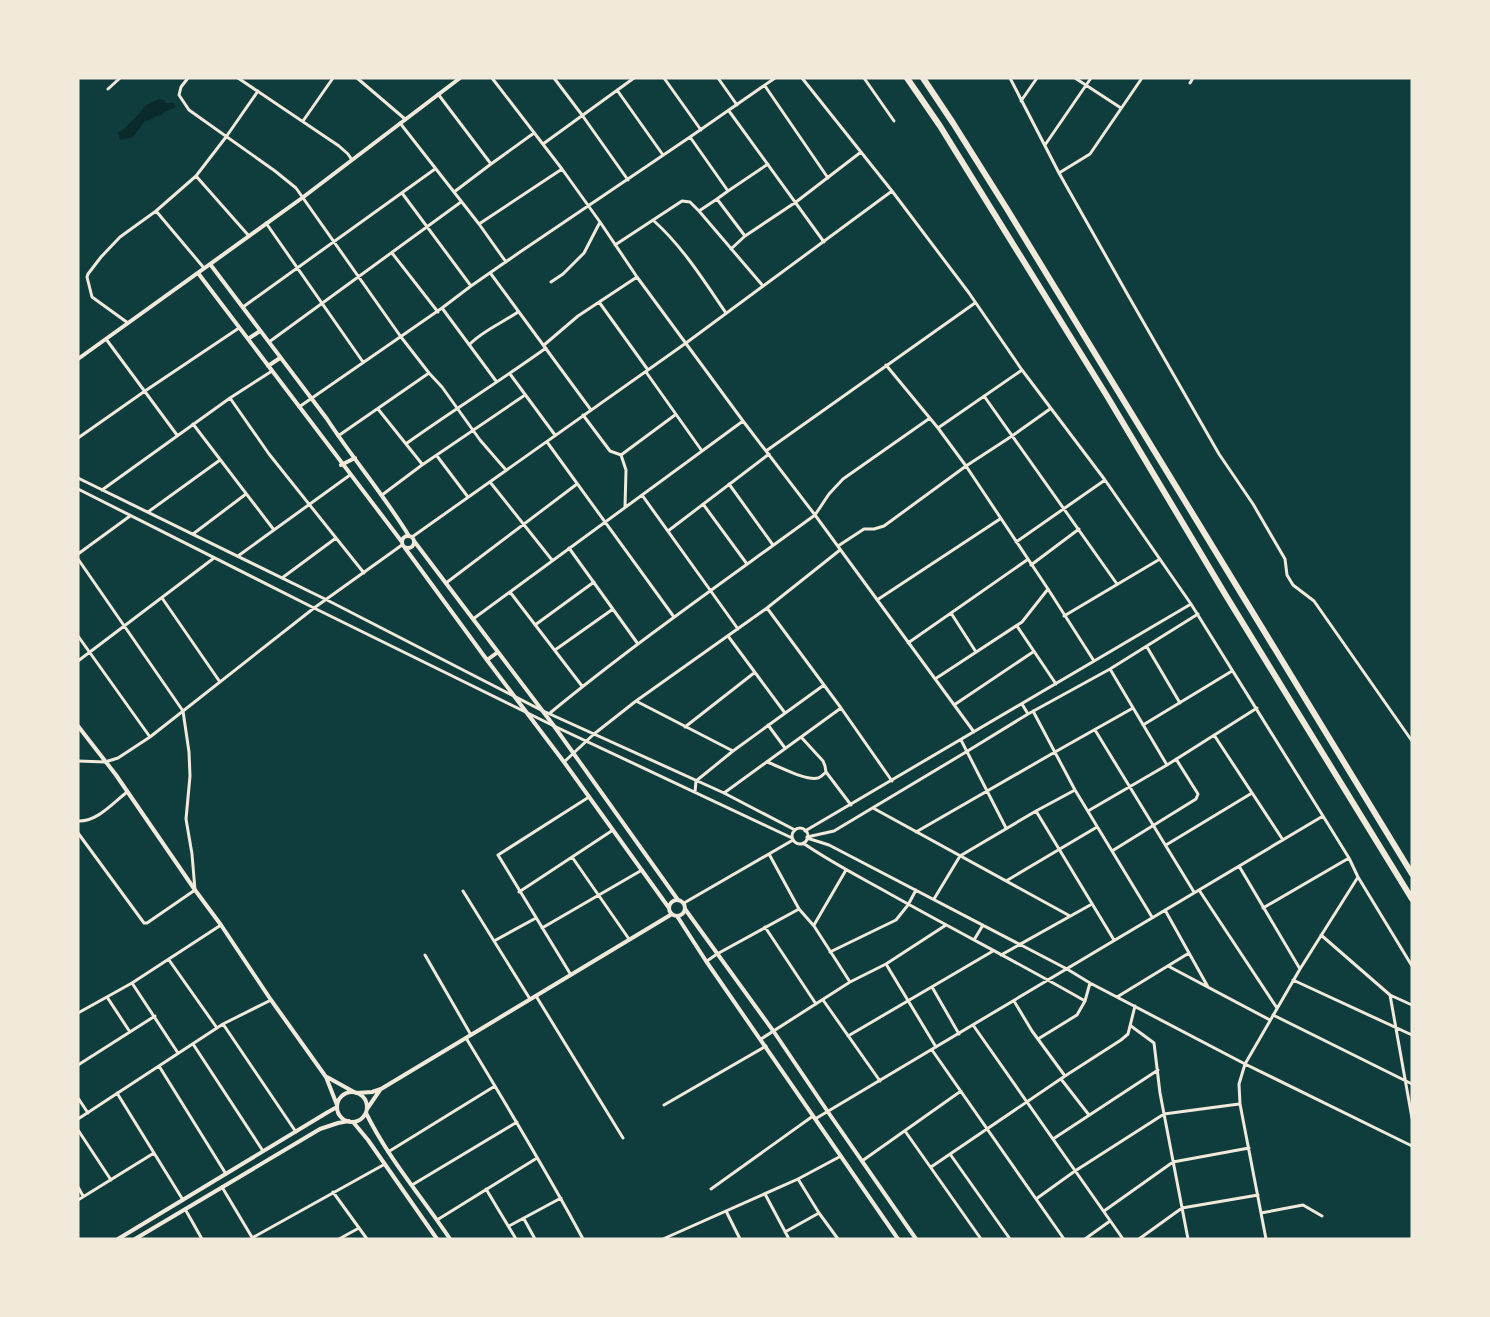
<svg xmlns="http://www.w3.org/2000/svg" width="1490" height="1317" font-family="'Fira Sans',sans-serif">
<rect width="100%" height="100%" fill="#0f3d3e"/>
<!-- water -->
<path fill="#0a2a2b" d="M159,99L164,100L166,103H174L176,107L164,112L162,115C154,116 151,120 144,122L133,137L120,140L118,132L124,129L141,112L143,108L148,104Z"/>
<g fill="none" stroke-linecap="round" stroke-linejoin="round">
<!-- minor -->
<path stroke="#f1e9da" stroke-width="3" d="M188,78L181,87L179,95L189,110L275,171L296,188L401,337L429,373L442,387L480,440L506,470
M238,78L339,146L348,154L352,160
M357,78L405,119
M492,78L562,169L600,222L637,277L743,421L815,515L974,732
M554,78L582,115L628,180
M664,78L701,130
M718,78L737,105
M802,78L892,191L969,293L1022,370L1105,480L1191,604L1323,816L1349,858L1358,877L1300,969L1245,1064L1239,1084L1240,1104L1266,1239
M864,78L894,121
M1010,78L1059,173L1129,297L1219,454L1253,504L1285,559L1287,575L1293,585L1314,601L1412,741
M1075,78L1121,108
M1190,83L1193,78
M765,86L828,178
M108,89L120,78
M617,90L663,155
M438,94L491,164
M1021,101L1037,78
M729,111L824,242
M303,121L333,78
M400,123L479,224L506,262
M690,137L728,191L768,164
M543,144L634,78
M1045,145L1091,78
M1059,173L1090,154L1142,78
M196,176L249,236
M728,191L717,199L745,236L796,202L861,152
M454,192L491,164L534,133
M402,193L471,286
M699,211L763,286
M654,221C683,247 704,281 726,313
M266,223L363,362
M479,224L562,169
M615,245L682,201L690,202L699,211L717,199
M731,249L745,236
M392,253L438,312
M204,268L156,211L196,176L226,137L258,91
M491,274L591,410
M551,282L563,274L584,253L600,222
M599,302L648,370
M243,307L435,169
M442,308L496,381
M128,323L92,297L87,277L88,274L101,257L120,237L156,211
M106,339L177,435
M269,342L461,202
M469,345C482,331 502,323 518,312
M544,345L578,316L637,277
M886,365L938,428L966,466L1048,589L1094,661
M646,372L702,451
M510,374L555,435
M984,396L1117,584
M230,398L269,454L364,573
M299,407L442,308L471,286L520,252L690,137L775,78
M378,409L422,464
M583,415L610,451L621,455L626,470L625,507
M193,424L274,530
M938,428L1022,370
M338,436L429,373
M78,438L145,391L239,328
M547,442L674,617
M407,443C452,411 500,381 546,348
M766,451L975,303
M621,455L675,415
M437,456L468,497
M78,478L327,600L541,710L724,793L795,830
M490,482L552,560
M729,484L773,545
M78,489L314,608L554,726L792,838
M102,490L230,398L272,371
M382,495L422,465L525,395
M642,495L738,629
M703,504L747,564
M148,512L220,460
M668,531L769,454
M193,534L246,494
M412,537L686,343L892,191
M1016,542L1105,480
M838,546L864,529H874L884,526L966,466L1012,436L1050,409
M569,548L638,644
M78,554L130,516
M238,556L350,475
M78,559L183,711L189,752L190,776L186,819L192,854L195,890L147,923H144L78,833
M1031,565L1079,529
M282,578L336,538
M446,583L577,484
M510,592L582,686
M162,598L220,682
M877,600L1000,519
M767,608L841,708L892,781
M951,613L976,652
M1064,616L1160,559
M473,619L743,421
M535,625L594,582
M1017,626L1056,684
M78,636L150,737
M728,636L785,713
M908,643L1027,560
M1147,647L1180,703
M555,650L613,609
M78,661L214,558
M1110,669L1167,765
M935,679L1022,622L1048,589
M636,701L733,751
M1022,704L1028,714
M954,705L1033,652
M1033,711L1075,790L1152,917
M550,713C635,643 726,580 815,515L829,494L843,479L930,418
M768,725L785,748
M1143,725L1232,671
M685,727L754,673
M1095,730L1194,892
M1214,735L1283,840
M801,737L823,761L825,766L826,772L851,805
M961,740L1006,828
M78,761L105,762L118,758L150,737L314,608L402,545
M564,762L594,734L636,701L767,608L840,550
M767,762C779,766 805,781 818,778C821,777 823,775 826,772
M695,792L696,781L733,751L824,685
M724,793L841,708
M873,808L1070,916
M1036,811L1114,940
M1088,811L1167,765L1257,708
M78,821C97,822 113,803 127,792
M792 836a8 8 0 1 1 16 0a8 8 0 1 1-16 0Z
M805,831L1191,604
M916,832L1055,752L1133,708
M807,837L834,831L966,752L1028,714L1110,669L1198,614
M807,838L829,845L1067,969L1090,983L1245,1064L1412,1146
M803,843C829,861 856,875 883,890C950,928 1019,963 1085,1001
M1166,845L1252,793
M1112,851L1196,799L1198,794L1176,759
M769,854L799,909L814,926L850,982
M572,857L629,939
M1239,866L1300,969
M1358,877L1412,966
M1006,881L1097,827
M1199,890L1277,1008
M463,891L530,999
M519,892L613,830
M934,899L960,856L1036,811L1075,790
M684,903L793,840
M1263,908L1349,858
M1165,910L1208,987
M814,925L846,870
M765,927L816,1004
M542,928L642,870
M1321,935L1390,995L1412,1005
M974,940L983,925
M494,941L536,918
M830,952L896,920L908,905L916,890
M425,955L471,1035
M1001,955L1092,904
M169,960L217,1028
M707,961L717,954L799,909
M886,964L936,1047
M1168,966L1270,1020
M571,975L498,855L589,797
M1293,980L1412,1035
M132,983L178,1053
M932,987L959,1034
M1390,995L1412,1118
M536,996L623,1138
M107,997L130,1032
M1117,997L1189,953
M823,1000L880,1081
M1014,1001L1032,1031L1065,1076
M78,1013L132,983L221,925
M1273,1015L1412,1084
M223,1024L296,1132
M973,1025L1123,1239
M1131,1026L1154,1043L1160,1093L1188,1239
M848,1036L993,951
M466,1038C506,1104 546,1170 583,1239
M761,1039L850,982L886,964L946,925
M1038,1039L1077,1015L1085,1001L1090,983
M193,1044L263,1151
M932,1050L1064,1239
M78,1065L155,1016
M159,1066L226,1174
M1061,1079L1089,1115
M117,1093L183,1200
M78,1098L88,1113
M664,1105L766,1046
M78,1119L223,1024L271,1000
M815,1119L1323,816
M78,1130L111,1180
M905,1131L981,1239
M1053,1139L1158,1070
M388,1152L495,1086
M950,1154L1010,1239
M862,1161L961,1091
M931,1167L1065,1076L1121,1040L1128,1034L1135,1006
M798,1179L819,1213
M412,1185L517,1122
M78,1187L83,1196
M222,1187L253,1239
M486,1189L516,1239
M711,1189L813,1116
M333,1192L367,1239
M765,1194L789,1239
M1036,1199L1075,1171L1164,1114L1239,1104
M78,1200L154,1153
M185,1209L202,1239
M726,1211L740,1239
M1104,1211L1173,1162L1249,1148
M1261,1213L1303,1205L1322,1216
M524,1219L535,1239
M437,1220L537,1158
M509,1226L561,1198
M785,1232L819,1213L838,1239
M252,1238L385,1164
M339,1239L359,1228
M663,1239L798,1179L841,1156
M1085,1239L1110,1221
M1139,1239L1182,1208L1258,1195"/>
<!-- tertiary -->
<path stroke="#f1e9da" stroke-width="4" d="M210,264L327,419C353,459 384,495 409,536
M198,273L402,542
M248,339L260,331
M78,359L302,198L460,78
M268,366L280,358
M341,465L355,458
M402 542a6 6 0 1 1 12 0a6 6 0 1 1-12 0Z
M414,541L554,726L678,900
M405,548L487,660L564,762L669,908
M487,660L498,652
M78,726L116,775L195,890L221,925L271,1000L326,1077L337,1105
M669 908a8 8 0 1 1 16 0a8 8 0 1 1-16 0Z
M685,909L774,1032L828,1112L916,1239
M677,916L706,961L898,1239
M327,1077L354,1092
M337 1107a15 15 0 1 1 30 0a15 15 0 1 1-30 0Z
M356,1093L372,1092L381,1089L672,914
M367,1109L380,1090
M366,1113C388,1158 422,1197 450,1239
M353,1122L368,1140L437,1239
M118,1239L328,1112L337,1107
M135,1239L320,1129L338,1123L349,1121"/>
<!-- motorway -->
<path stroke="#f1e9da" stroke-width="6" d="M907,78L940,126L1107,396L1225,594L1412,899
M923,78L953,123L1007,209L1412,874"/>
</g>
<!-- border -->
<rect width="1490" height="1317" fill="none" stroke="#f1e9da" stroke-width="159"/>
</svg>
